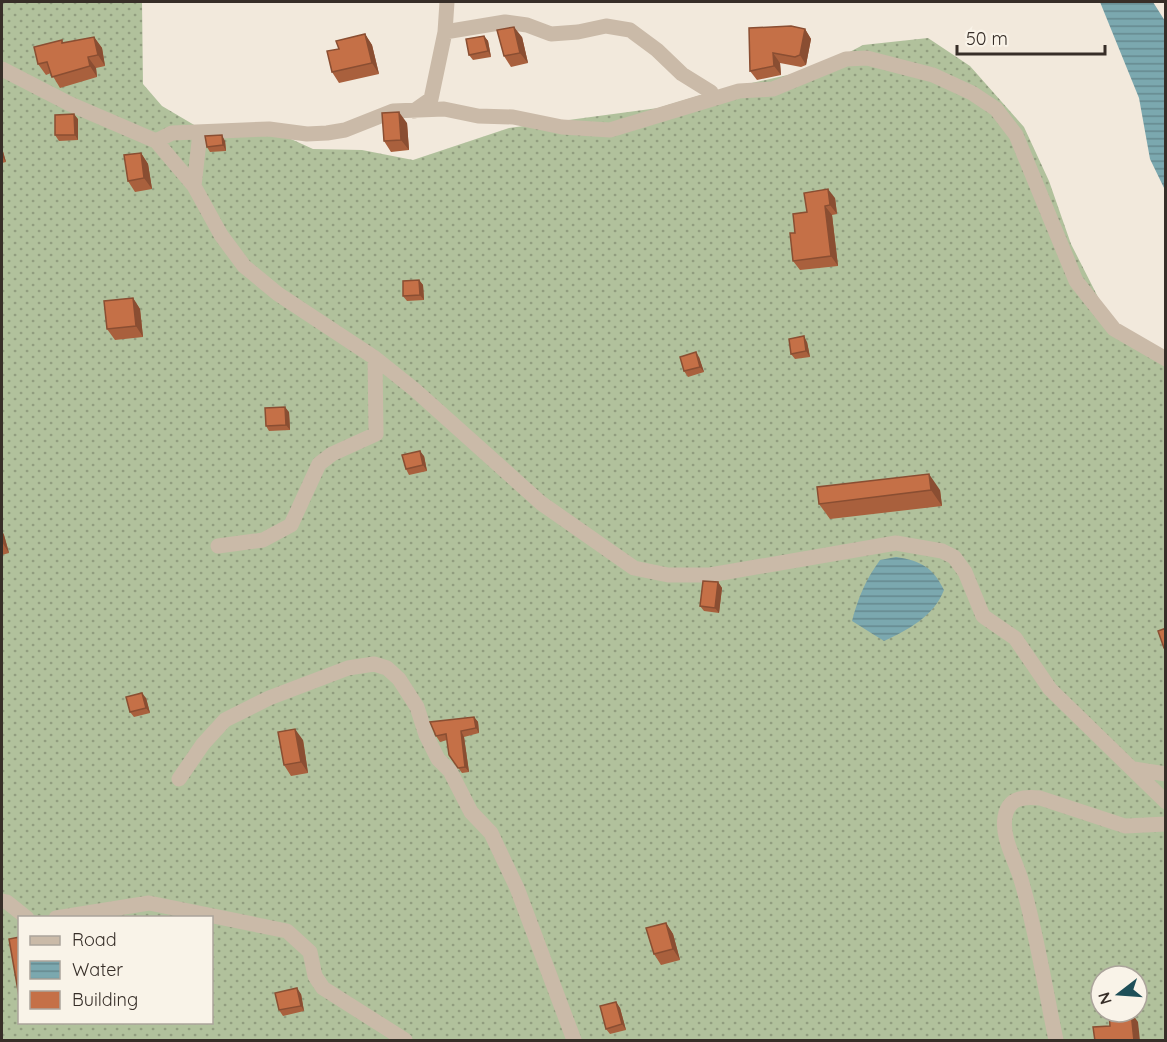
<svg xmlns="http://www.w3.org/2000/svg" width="1167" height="1042" font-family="Quicksand,sans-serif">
<defs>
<pattern id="grass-dots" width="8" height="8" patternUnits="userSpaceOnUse" patternTransform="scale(1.5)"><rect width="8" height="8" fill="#b1c19c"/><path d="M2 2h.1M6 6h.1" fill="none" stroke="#919d7f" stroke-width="1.8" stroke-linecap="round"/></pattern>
<pattern id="water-rules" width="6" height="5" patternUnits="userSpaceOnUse" patternTransform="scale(1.5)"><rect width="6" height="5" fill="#7ba8af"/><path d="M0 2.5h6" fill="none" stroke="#66898e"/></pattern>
</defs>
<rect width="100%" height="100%" fill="#f2e9dc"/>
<!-- grass -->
<path fill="url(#grass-dots)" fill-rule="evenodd" d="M2,2H142L143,84L162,106L201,129H269L313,149L362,150L413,160L509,128L658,108L711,92L819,68L863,45L928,38L970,66L1024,127L1049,181L1071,244L1100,301L1122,330L1165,356V1040H2ZM20,918H212V1022H20ZM1101,976H1137V1012H1101Z"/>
<!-- water -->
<path fill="url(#water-rules)" d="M1100,2H1153L1165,21V190L1150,159L1139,98Z
M896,557C921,561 933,567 944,590C934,616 908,630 884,641L852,621C858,598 866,579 880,560Z"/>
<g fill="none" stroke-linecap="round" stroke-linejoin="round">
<!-- street -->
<path stroke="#cabaa8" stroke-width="15" d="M445,32L505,22L527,25L551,34L578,32L606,26L630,30L657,50L682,74L711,92
M2,69L70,104L156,141L194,186L221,235L244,266L278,294L375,358L415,390L541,503L634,568L668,575H710L896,543L942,551L954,557L965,572L983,616L1015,638L1050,689L1166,802
M414,111L431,99L445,32L447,2
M156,141L172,133L269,129L307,134L327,133L345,130L393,111L444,109L478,116L513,117L562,127L610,130L739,91L773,89L846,59L867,58L933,75L972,93L996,109L1016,135L1076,281L1114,329L1166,359
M194,186L200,133
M218,546L263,540L291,525L319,464L332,454L376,434L375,358
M1134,769L1166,774
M179,779L203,744L225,720L269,698L348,668L374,664L387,668L399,679L417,707L426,735L438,759L450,771L471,812L491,833L517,888L574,1040
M2,901L7,902L27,918
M56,918L149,903L287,931L310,952L315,976L323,988L405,1040
M1056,1040C1045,988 1037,934 1022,883C1017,863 1001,838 1005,817C1008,798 1024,796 1040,798L1125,826L1166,824"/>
</g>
<!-- wall -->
<path fill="#a9603d" d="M805,29L811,39L806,65L801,67L780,63L781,75L757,80L750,71Z
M365,34L372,45L379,74L339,83L332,72L339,49Z
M484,36L488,41L491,57L473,60L469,55Z
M94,37L102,48L105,66L96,68L97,77L60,88L51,73L46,75L38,64L62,40L63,43Z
M522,37L528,63L511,67L504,56Z
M78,119V140L59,141L55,135Z
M407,123L409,150L391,152L384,141Z
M225,141L226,151L210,152L207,147Z
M2,148L6,162L2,163Z
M141,153L148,164L152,189L135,192L128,181Z
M835,198L837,214L832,215L838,266L800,270L793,261L795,233L807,212Z
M419,280L423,285L424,300L407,301L403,296Z
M133,298L140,309L143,337L115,340L107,329Z
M807,342L810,357L795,359L791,354Z
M699,357L704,372L688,377L684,371Z
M289,412L290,430L269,431L266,426Z
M424,456L427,471L409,475L406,469Z
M817,487L940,490L942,506L830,519L819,504Z
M2,531L4,535L9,553L2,555Z
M718,582L722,588L719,613L704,611L700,606Z
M146,698L150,713L134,717L130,712Z
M474,717L478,722L479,733L464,737L469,772L462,773L449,755L447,740L440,742L436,736Z
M303,740L308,773L291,776L284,765Z
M666,923L673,934L680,960L661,965L654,954Z
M301,994L304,1011L283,1016L279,1010Z
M616,1002L620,1008L626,1030L610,1034L606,1029Z"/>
<!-- shaded-wall -->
<path fill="#8a4e32" d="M514,27L522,37L528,63L520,53Z
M805,29L811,39L806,65L800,55Z
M365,34L372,45L379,74L372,63Z
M484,36L488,41L491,57L488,51Z
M94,37L102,48L105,66L98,55Z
M773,53L780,63L781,75L774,66Z
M88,57L96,68L97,77L90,66Z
M399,112L407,123L409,150L401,140Z
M74,114L78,119V140L75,135Z
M222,135L225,141L226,151L223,145Z
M2,148L6,162L2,156Z
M141,153L148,164L152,189L144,178Z
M828,189L835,198L837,214L830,205Z
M825,206L832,215L838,266L831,256Z
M419,280L423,285L424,300L420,295Z
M133,298L140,309L143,337L136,326Z
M804,336L807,342L810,357L806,351Z
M696,352L699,357L704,372L700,367Z
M285,407L289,412L290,430L286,425Z
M420,451L424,456L427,471L423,465Z
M929,474L940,490L942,506L931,490Z
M2,531L4,535L9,553L2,542Z
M718,582L722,588L719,613L715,608Z
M142,693L146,698L150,713L146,708Z
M474,717L478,722L479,733L476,728Z
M295,729L303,740L308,773L301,762Z
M461,731L464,737L469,772L465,767Z
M666,923L673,934L680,960L673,949Z
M297,988L301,994L304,1011L301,1006Z
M616,1002L620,1008L626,1030L622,1024Z
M1131,1012L1138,1022L1140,1041H1134Z"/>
<!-- building -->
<path fill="#c57047" stroke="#8a4e32" stroke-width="1.5" d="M791,26L805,29L800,55L795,57L773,53L774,66L750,71L749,28Z
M514,27L520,53L504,56L497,30Z
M365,34L372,63L332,72L327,51L339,49L336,41Z
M484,36L488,51L469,55L466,39Z
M94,37L98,55L88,57L90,66L52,77L47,62L38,64L34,47L62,40V43Z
M399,112L401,140L384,141L382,113Z
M74,114L75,135H55V115Z
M222,135L223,145L207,147L205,136Z
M141,153L144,178L128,181L124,155Z
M828,189L830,205L825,206L831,256L793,261L790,233H795L793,214L807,212L804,193Z
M419,280L420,295L403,296V281Z
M133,298L136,326L107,329L104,301Z
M804,336L806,351L791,354L789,339Z
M696,352L700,367L684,371L680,357Z
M285,407L286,425L266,426L265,408Z
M420,451L423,465L406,469L402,455Z
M929,474L931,490L819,504L817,487Z
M703,581L718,582L715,608L700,606Z
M1166,628V648H1164L1158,631Z
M142,693L146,708L130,712L126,697Z
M474,717L476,728L461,731L465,767L458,768L449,755L446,734L436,736L430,722Z
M295,729L301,762L284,765L278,732Z
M666,923L673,949L654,954L646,928Z
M20,937V1002L9,939Z
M297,988L301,1006L279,1010L275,993Z
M616,1002L622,1024L606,1029L600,1006Z
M1122,1012H1131L1134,1041H1095L1093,1027L1110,1026L1109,1013Z"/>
<!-- border -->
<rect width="1167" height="1042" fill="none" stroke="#372e28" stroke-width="6"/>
<!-- legend -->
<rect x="18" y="916" width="195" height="108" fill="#f9f3e8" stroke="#aba49b" stroke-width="1.5"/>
<rect x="30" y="936" width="30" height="9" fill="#cabaa8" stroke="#aba49b" stroke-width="1.5"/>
<text x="72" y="946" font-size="18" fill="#372e28">Road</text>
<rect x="30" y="961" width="30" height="18" fill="url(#water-rules)" stroke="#aba49b" stroke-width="1.5"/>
<text x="72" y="976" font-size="18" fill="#372e28">Water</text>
<rect x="30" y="991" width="30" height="18" fill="#c57047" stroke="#aba49b" stroke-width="1.5"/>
<text x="72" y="1006" font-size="18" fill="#372e28">Building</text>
<!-- north arrow -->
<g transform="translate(1119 994) rotate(253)"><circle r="28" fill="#f9f3e8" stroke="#aba49b" stroke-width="1.5"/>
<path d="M0-4.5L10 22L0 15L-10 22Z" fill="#1e4f58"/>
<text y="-9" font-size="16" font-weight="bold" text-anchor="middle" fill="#372e28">N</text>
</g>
<!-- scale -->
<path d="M957 45v9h148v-9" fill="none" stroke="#372e28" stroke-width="3"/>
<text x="966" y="45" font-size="18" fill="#372e28" stroke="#f9f3e8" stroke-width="4.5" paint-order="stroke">50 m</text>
</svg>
